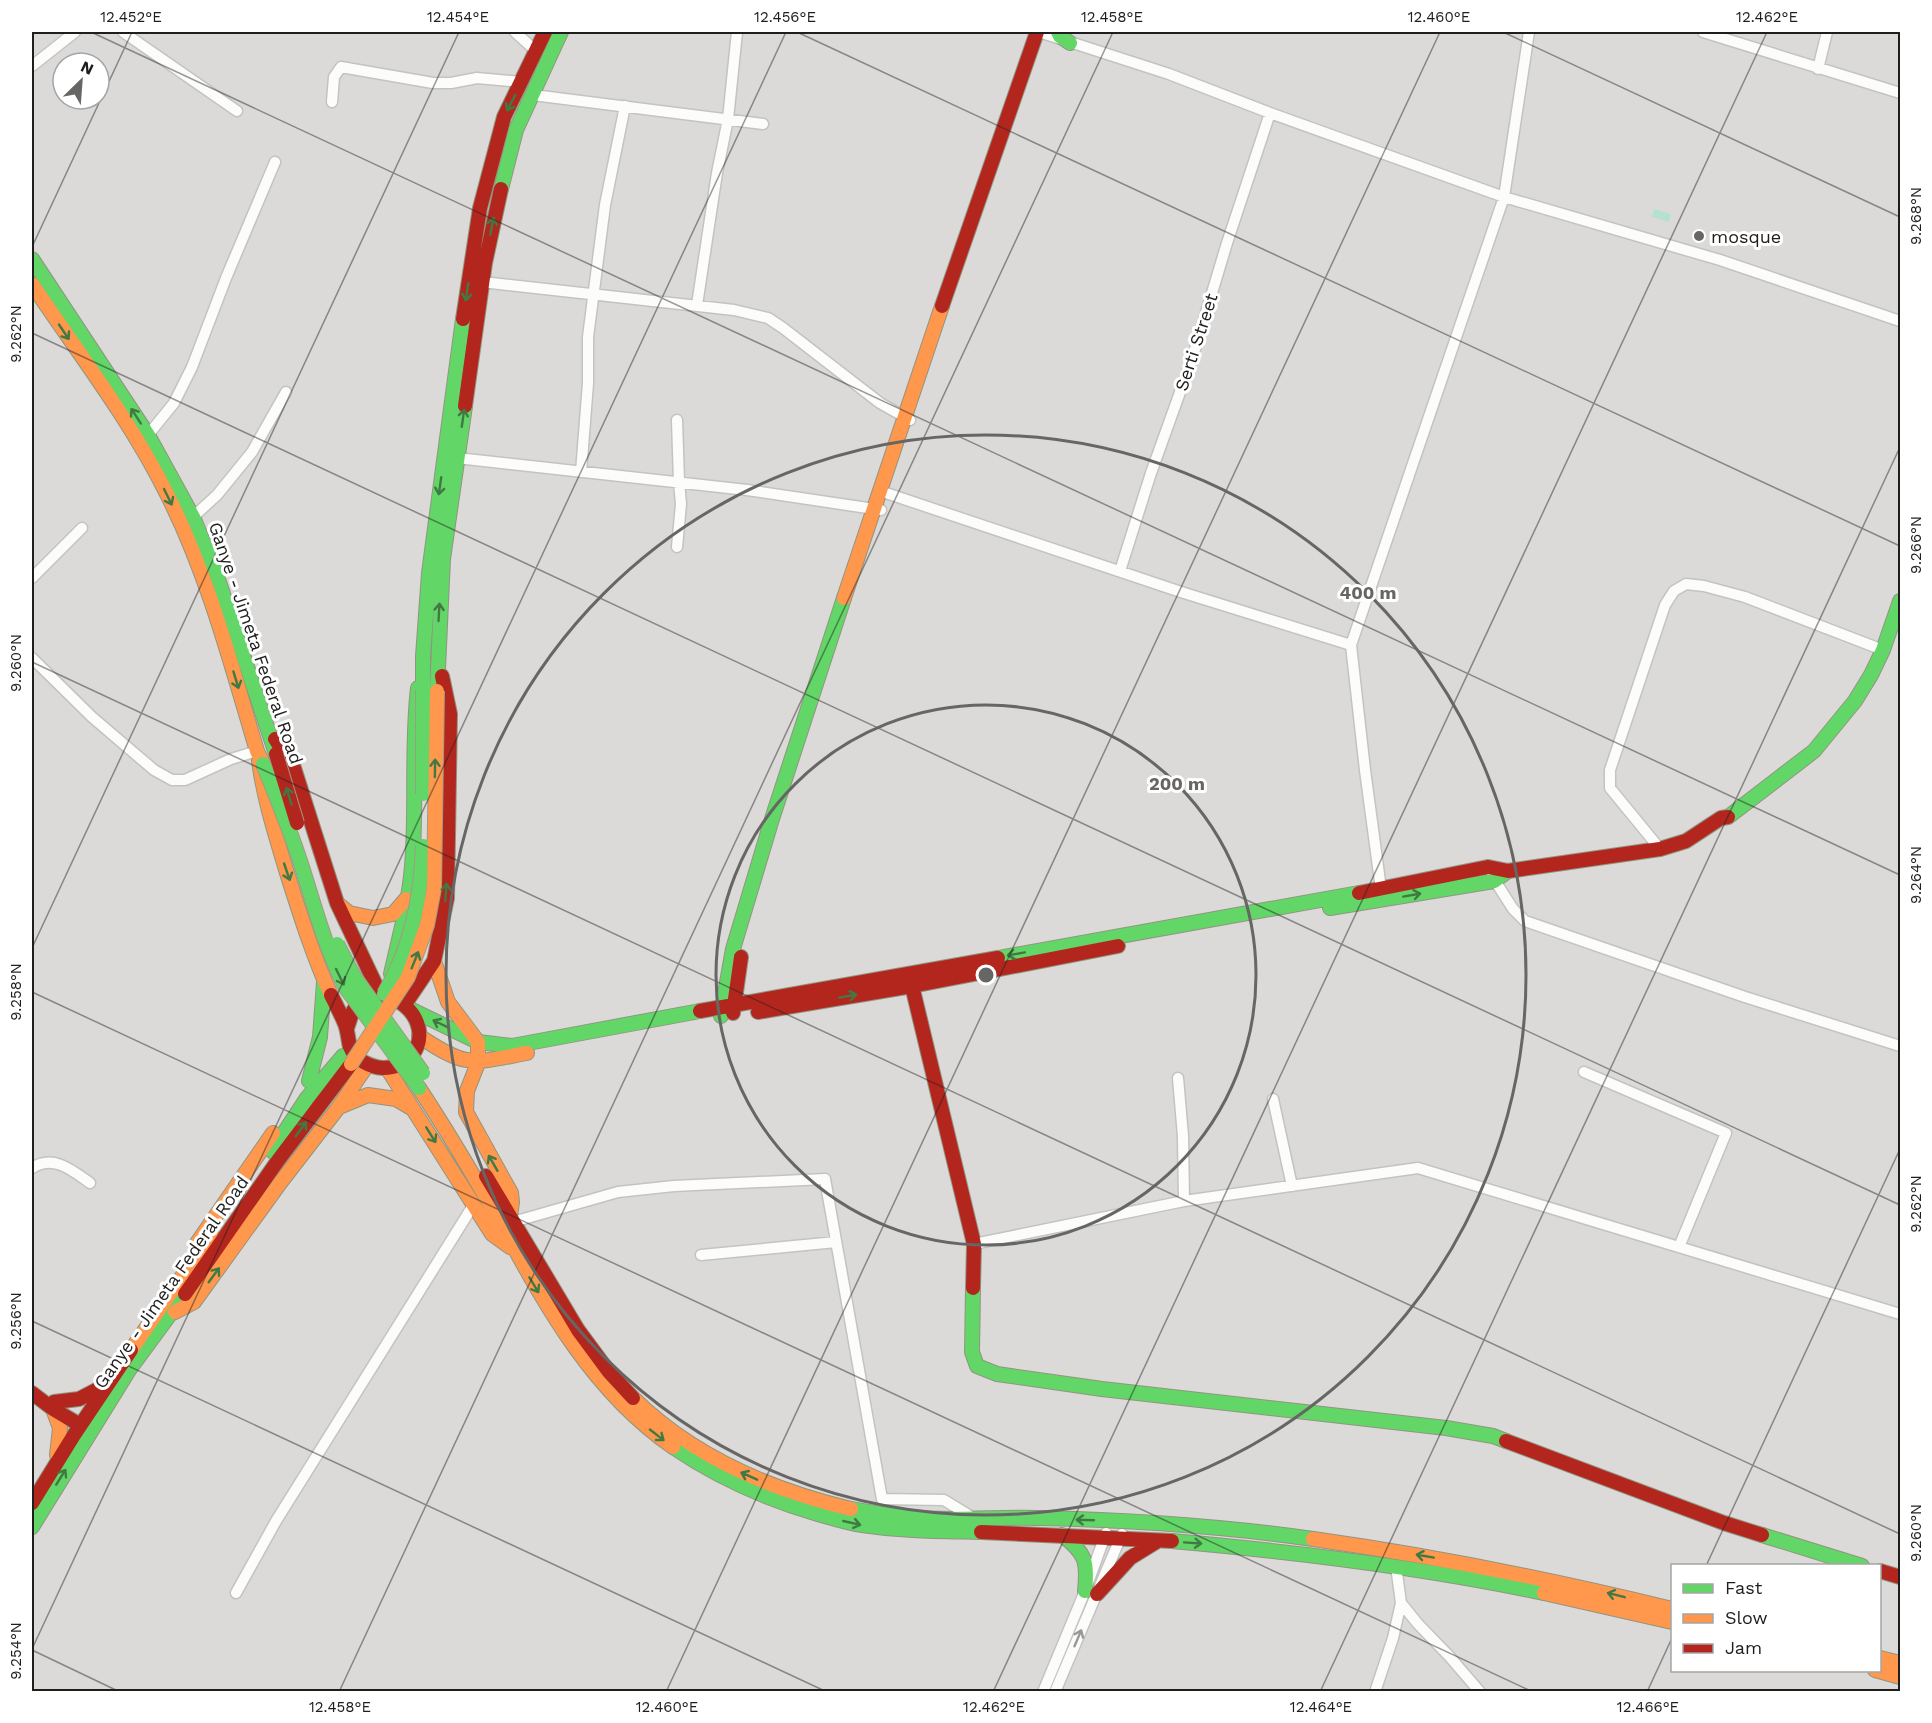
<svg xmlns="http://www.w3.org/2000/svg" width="1932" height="1723" font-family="'Work Sans',sans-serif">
<rect width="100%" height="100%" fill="#ecebe7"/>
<!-- residential -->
<path fill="#dbdad8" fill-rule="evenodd" d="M32,32H1900V1691H32ZM63,63H99V99H63ZM1672,1566H1880V1670H1672Z"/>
<!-- pitch -->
<path fill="#b5e1d2" d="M1654,209L1671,214L1669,222L1652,217Z"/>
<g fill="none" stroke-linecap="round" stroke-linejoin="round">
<defs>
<path id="street" d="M123,32L237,111
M515,32L536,51
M1039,32L1169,74L1270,113L1504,197L1720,260L1900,321
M1703,32L1900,93
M32,66L75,32
M1818,69L1827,32
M533,95L763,124
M332,102L334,77L341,67L433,83H451L477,78L522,82
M482,282L734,310L768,318L783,328L880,403L910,420
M697,305L717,173L728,119L737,32
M677,420L679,482L681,504L677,547
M148,435L174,403L192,367L226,278L275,162
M457,458L747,490L881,510
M581,472L588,383V337L605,205L625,106
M880,491L1181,592L1351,645L1365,770L1381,889
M193,517L217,495L252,452L286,392
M1120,571L1151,473L1193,356L1227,243L1270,113
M32,578L82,528
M1351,645L1504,197L1529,32
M32,658L92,717L154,770L172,780H185L231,759L257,751
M1660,849L1610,788V770L1665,605L1674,591L1686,584L1704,586L1745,597L1883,650
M1492,876L1513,909L1525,921L1745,997L1900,1046
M1584,1072L1726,1133L1679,1247
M1178,1078L1183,1136L1184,1201
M1273,1099L1292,1186
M32,1168C53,1154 72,1170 90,1183
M513,1222L618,1192L674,1186L825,1179L882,1499L944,1500L975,1519
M974,1244L1184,1201L1418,1168L1900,1314
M701,1255L836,1242
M1396,1566L1401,1603L1418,1624L1449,1656L1480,1692
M236,1593L276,1521L474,1204
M1043,1692L1085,1591L1106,1533
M1055,1692L1122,1534
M1375,1692L1393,1638L1401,1603"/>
<path id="fast" d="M1058,32L1060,36L1070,43
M501,189L516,130L561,32
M32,259L148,435L193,517L216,573L276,754
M423,690V656L429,573L463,319
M437,691L443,559L465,406
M1728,817L1814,751L1855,701L1871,675L1883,650L1900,601
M1330,908L1494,881L1508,871
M998,958L1359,893
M391,974C399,938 409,903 412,866C417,807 411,747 418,688
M412,1010L478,1042L512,1046L700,1011
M721,1016L733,949L772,819L844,598
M309,1081L320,1037L324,982
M272,1151L307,1098L343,1056
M973,1288L972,1352L977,1366L997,1374L1102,1389L1446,1428L1493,1436L1506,1441
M673,1447C717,1477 766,1499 818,1514C832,1518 847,1523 862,1525C901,1531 941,1531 981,1532
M851,1509C884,1515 918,1519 951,1519C981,1519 1010,1517 1039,1518C1130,1520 1222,1526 1313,1539
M32,1527L129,1370L185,1294
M1062,1535C1086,1553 1088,1562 1085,1591
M1762,1535L1862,1566
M1172,1541C1297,1552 1421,1567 1544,1593"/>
<path id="slow" d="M32,284C78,353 130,419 167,494C208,575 231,664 257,751L263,764
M844,598L942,306
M259,761C264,799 276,836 287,873C300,914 313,956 331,995
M338,904L349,913L373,918L393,914L406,899
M434,961L448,1002L478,1042V1063L467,1091L466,1112L511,1193L512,1202L510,1216
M419,1036C468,1069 472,1063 527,1053
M387,1068L492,1234L510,1247
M419,1088C446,1129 471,1171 495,1213C543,1300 589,1389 673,1447
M339,1107L368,1095L396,1099L413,1109
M197,1243L273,1133
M175,1312L194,1302L280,1183L338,1108L368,1064
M131,1350L211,1235
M633,1398C693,1457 771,1490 851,1509
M53,1409L60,1428L57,1455
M1313,1539C1434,1556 1553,1580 1672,1609
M1544,1593L1672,1622
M1880,1658L1900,1663
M1875,1670L1900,1677"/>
<path id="jam" d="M942,306L1037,32
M463,319L480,208L504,117L545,32
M465,406L485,263L501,189
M275,739L294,768L337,903L381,996
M1359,893L1488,867L1508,871L1660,849L1686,841L1721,818L1728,817
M912,986L974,1244L973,1288
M331,995C336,1005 341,1014 345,1024C348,1032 348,1039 350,1047C355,1060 370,1067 383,1068C394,1068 405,1064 412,1055C439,1021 385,974 356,1007C351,1012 350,1021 347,1028
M405,1004L434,961L447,898L450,714L442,676
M700,1011L998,958
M758,1012L912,986L1118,946
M733,1013L741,957
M486,1176L578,1330L609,1372L633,1398
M185,1294L279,1159L351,1064
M32,1393L53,1409L80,1425
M54,1402L79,1399L102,1387
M1506,1441L1724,1523L1762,1535
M32,1503L74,1435L131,1350
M981,1532L1172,1541
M1880,1571L1900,1577
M1097,1594L1130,1558L1156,1542"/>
</defs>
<!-- street casing -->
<use href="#street" stroke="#c3c3c1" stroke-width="13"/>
<!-- fast casing -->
<use href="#fast" stroke="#919580" stroke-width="16"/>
<!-- slow casing -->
<use href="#slow" stroke="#919580" stroke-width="16"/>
<!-- jam casing -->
<use href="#jam" stroke="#919580" stroke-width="16"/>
<!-- street -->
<use href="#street" stroke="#fcfcfb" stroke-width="10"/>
<!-- fast -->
<use href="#fast" stroke="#63d668" stroke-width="14"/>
<!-- slow -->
<use href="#slow" stroke="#ff974d" stroke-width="14"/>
<!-- jam -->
<use href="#jam" stroke="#b3261e" stroke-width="14"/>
<defs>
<path id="fast-bridge" d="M423,690V794
M263,764C277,798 291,832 302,867C315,908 326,950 346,988L419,1088
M337,944L353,975L423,1073
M384,994C411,948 421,899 423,846"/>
<path id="slow-bridge" d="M351,1064L408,977L427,925L434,888L437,691"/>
<path id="jam-bridge" d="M276,754L297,823"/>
</defs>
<!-- fast-bridge casing -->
<use href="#fast-bridge" stroke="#a19a85" stroke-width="16" stroke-linecap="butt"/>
<!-- slow-bridge casing -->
<use href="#slow-bridge" stroke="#a19a85" stroke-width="16" stroke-linecap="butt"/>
<!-- jam-bridge casing -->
<use href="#jam-bridge" stroke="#a19a85" stroke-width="16" stroke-linecap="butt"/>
<!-- fast-bridge -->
<use href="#fast-bridge" stroke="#63d668" stroke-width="14"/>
<!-- slow-bridge -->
<use href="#slow-bridge" stroke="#ff974d" stroke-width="14"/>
<!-- jam-bridge -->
<use href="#jam-bridge" stroke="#b3261e" stroke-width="14"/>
</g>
<!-- one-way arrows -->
<defs><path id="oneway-shaft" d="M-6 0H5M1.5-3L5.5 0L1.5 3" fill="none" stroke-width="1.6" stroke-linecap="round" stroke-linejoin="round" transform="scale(1.5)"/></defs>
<g stroke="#407a43">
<use href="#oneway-shaft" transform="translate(511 103) rotate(118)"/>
<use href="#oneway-shaft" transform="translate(492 226) rotate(-79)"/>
<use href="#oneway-shaft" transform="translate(467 292) rotate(98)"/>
<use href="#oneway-shaft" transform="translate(64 332) rotate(56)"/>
<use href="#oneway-shaft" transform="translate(136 416) rotate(-123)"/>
<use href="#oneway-shaft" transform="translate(463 418) rotate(-82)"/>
<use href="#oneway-shaft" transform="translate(440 486) rotate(98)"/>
<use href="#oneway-shaft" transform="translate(168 497) rotate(64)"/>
<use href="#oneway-shaft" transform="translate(439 612) rotate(-87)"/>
<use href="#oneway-shaft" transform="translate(236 680) rotate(73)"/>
<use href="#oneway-shaft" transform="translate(435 768) rotate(-89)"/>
<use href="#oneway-shaft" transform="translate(289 796) rotate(-107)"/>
<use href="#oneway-shaft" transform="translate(287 872) rotate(71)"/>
<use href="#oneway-shaft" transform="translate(446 892) rotate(-86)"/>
<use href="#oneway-shaft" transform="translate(1412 895) rotate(-10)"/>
<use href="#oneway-shaft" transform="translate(1016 954) rotate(170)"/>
<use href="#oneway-shaft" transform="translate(415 960) rotate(-68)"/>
<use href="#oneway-shaft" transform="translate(340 977) rotate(64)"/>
<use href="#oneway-shaft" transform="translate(848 996) rotate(-10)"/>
<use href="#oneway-shaft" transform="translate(441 1024) rotate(-154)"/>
<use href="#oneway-shaft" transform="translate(301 1129) rotate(-54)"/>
<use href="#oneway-shaft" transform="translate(431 1135) rotate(58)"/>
<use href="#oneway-shaft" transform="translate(493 1163) rotate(-120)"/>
<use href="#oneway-shaft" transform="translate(214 1275) rotate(-54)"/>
<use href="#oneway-shaft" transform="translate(534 1285) rotate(59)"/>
<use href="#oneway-shaft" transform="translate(657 1435) rotate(38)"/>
<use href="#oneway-shaft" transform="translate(749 1476) rotate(-156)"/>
<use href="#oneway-shaft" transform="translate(61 1477) rotate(-58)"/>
<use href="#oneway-shaft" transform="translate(1085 1520) rotate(-178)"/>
<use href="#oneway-shaft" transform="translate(852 1523) rotate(13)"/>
<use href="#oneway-shaft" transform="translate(1193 1543) rotate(4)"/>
<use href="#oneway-shaft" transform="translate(1425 1556) rotate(-170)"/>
<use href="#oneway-shaft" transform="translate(1616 1595) rotate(-166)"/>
</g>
<use stroke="#989898" href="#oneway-shaft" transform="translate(1078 1638) rotate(-67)"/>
<!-- ticks -->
<path fill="none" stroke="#1e1e1e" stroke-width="1.5" stroke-opacity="0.45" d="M91,32L1900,875M797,32L1900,546M1503,32L1900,217M32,247L132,32M32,333L1900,1205M32,662L1900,1534M32,948L459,32M32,992L1533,1692M32,1321L827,1692M1706,1566L1900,1149M32,1649L786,32M32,1650L120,1692M339,1692L1113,32M666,1692L1440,32M993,1692L1767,32M1320,1692L1900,447M1647,1692L1672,1638"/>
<!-- distance rings -->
<g fill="none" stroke="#666664" stroke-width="3">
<circle cx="986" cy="975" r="270"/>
<circle cx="986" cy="975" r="540"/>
</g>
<!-- markers -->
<circle fill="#666664" stroke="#fff" stroke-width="2" cx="1699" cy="236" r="6"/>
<g text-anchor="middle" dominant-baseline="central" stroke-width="6" stroke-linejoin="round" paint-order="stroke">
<!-- poi labels -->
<g font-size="18" fill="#1e1e1e" stroke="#fff" text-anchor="start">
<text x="1711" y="236">mosque</text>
</g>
<!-- street labels -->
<g font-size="18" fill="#1e1e1e" stroke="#fff">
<text transform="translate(1196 342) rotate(-72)">Serti Street</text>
<text transform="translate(256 643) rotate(71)">Ganye - Jimeta Federal Road</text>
<text transform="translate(171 1282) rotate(-55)">Ganye - Jimeta Federal Road</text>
</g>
</g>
<circle cx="986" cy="975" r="9" fill="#666664" stroke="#fff" stroke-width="3"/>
<g font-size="18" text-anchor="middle" font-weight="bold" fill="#666664" stroke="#fff" stroke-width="6" stroke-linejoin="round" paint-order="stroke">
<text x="1368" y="599">400 m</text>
<text x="1177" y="790">200 m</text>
</g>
<!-- border -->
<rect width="1932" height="1723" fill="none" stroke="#ffffff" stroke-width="66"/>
<!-- legend -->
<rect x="1671" y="1564" width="210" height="108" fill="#ffffff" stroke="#a5a5a5" stroke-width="1.5"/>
<rect x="1683" y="1584" width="30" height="9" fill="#63d668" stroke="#a5a5a5" stroke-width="1.5"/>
<text x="1725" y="1594" font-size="18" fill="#1e1e1e">Fast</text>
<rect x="1683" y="1614" width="30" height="9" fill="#ff974d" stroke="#a5a5a5" stroke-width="1.5"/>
<text x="1725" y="1624" font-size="18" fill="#1e1e1e">Slow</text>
<rect x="1683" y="1644" width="30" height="9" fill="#b3261e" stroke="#a5a5a5" stroke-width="1.5"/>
<text x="1725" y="1654" font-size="18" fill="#1e1e1e">Jam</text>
<!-- north arrow -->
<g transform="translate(81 81) rotate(25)"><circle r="28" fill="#ffffff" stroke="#a5a5a5" stroke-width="1.5"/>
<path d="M0-4.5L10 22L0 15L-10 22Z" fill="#666664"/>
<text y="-9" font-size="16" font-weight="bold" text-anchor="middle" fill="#1e1e1e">N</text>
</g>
<rect x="33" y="33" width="1866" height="1657" fill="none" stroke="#1e1e1e" stroke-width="2"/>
<g font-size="15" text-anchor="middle" fill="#1e1e1e">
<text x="131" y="22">12.452°E</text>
<text x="458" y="22">12.454°E</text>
<text x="785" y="22">12.456°E</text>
<text x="1112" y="22">12.458°E</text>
<text x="1439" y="22">12.460°E</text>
<text x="1767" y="22">12.462°E</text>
<text transform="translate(1916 216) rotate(-90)" y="5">9.268°N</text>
<text transform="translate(16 334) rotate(-90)" y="5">9.262°N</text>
<text transform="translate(1916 545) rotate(-90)" y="5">9.266°N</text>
<text transform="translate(16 663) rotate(-90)" y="5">9.260°N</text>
<text transform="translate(1916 875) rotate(-90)" y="5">9.264°N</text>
<text transform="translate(16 992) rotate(-90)" y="5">9.258°N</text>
<text transform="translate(1916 1204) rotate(-90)" y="5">9.262°N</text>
<text transform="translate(16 1321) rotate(-90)" y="5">9.256°N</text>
<text transform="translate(1916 1533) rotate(-90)" y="5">9.260°N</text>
<text transform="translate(16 1651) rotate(-90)" y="5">9.254°N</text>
<text x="340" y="1712">12.458°E</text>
<text x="667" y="1712">12.460°E</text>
<text x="994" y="1712">12.462°E</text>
<text x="1321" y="1712">12.464°E</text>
<text x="1648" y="1712">12.466°E</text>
</g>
</svg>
